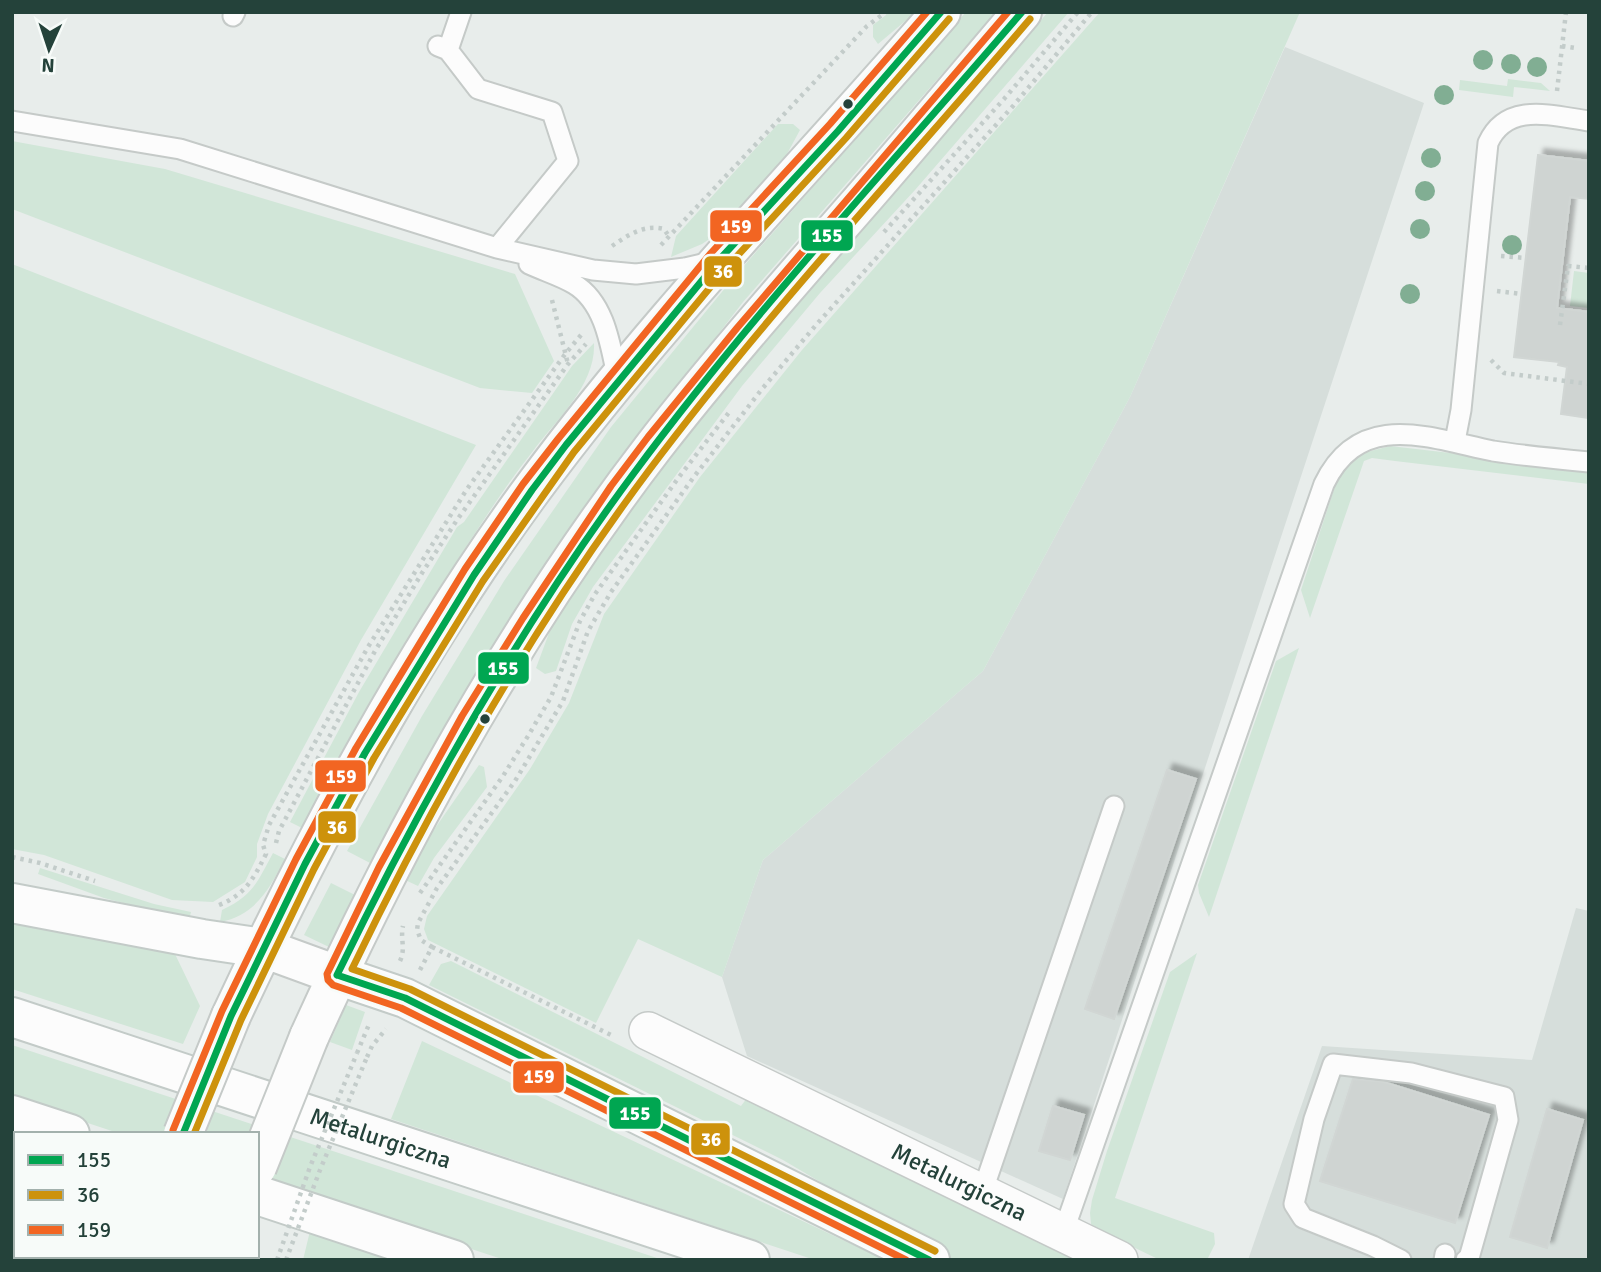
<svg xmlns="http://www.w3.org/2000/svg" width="1601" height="1272" font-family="Signika,sans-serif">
<defs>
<filter id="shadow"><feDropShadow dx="6" dy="-6" stdDeviation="2" flood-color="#0004"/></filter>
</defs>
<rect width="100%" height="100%" fill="#e8edeb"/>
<!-- built -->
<path fill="#d6dedb" d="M1285,47L1424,103L1063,1199L747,1056L722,977L763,860L983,671L1130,397Z
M1576,908L1589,911V1260H1248L1322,1046L1532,1060Z"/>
<!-- green -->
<path fill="#d1e6d8" d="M890,12H916L878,44L873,37V25Z
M966,12H996L743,302L588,503L372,864L347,851L422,716L504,581L611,427L735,276Z
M1048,12H1069L915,190L820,293L742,386L593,587L572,624L556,671L545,674L536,668L555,617L677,443Z
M1100,12H1300L1130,397L983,671L763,860L722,977L638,939L596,1023L428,940L424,929L427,916L530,769L569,703L604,614L700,477L802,350Z
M1508,79L1541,83L1550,91L1514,87L1513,97L1459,90L1460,80L1507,86Z
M778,124H793L800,130L775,176L724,229L702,244L671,257L676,236Z
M12,141L165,169L515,274L554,361L532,393L480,388L12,209Z
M12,264L476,445L361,640L268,814L257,844V857L245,882L213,902L172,900L44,855L12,849Z
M1574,271L1589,273V308L1570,306Z
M594,343C596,385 557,419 533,451C505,486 481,524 457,561C401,648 351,737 302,828L290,822L359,692L457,527L464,522L572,366Z
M1390,446L1589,469V484L1395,461L1372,458L1364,461L1310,618L1301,590L1339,474L1352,456Z
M1299,648L1209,917L1199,893L1198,885L1276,661Z
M479,765L484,767L487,787L434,858L418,886L403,879L415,857Z
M273,853L285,859C269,889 256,915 220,922L222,910C254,895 257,882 273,853Z
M40,868L154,904L191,912L189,920L104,898L38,874Z
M331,883L355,895L329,947L304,935Z
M12,920L175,954L200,1006L183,1044L12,989Z
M1197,953L1115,1198L1214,1233L1215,1244L1207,1260H1160L1100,1231L1091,1224L1090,1213L1092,1200L1107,1151L1170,972Z
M451,961L741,1106L747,1098L1074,1260H953L783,1160L429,985L441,964Z
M346,1005L365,1012L352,1050L330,1042Z
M422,1041L885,1260H815L391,1119Z
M12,1045L663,1260H505L257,1179V1134H121L12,1098Z
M12,1140L16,1141V1232L12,1230Z
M310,1231L396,1260H303Z"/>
<!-- building -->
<path fill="#cfd4d2" stroke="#d1d6d4" stroke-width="2" filter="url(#shadow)" d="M1538,155L1589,161V199L1570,197L1557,308L1589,312V418L1561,414L1567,367L1558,365L1559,362L1514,357Z
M1167,770L1196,779L1114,1019L1085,1009Z
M1353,1079L1384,1082L1489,1115L1455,1223L1320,1181Z
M1053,1106L1084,1115L1070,1160L1039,1151Z
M1547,1109L1583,1120L1547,1248L1510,1237Z"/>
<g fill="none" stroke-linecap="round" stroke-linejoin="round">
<defs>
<path id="service" d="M233,16L235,12
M438,46L448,50L461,12
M448,50L478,89L552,112L568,161L497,248
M12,121L180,149L497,248L593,270L636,274L685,268L711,262
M529,264C544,271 561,276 574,284C606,303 611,349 618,381
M1455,441L1461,410L1488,143C1507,101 1552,116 1589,121
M982,1193L1114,806
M1063,1233L1324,484C1360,409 1429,438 1493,451C1525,456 1557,459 1589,462
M1401,1260L1373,1246L1303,1218L1294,1204L1314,1119L1333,1064L1411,1073L1504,1097L1508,1120L1469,1258L1466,1260
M1444,1260L1445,1254"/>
<g id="minor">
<path id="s1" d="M648,1031L1119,1260"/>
</g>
<path id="tertiary" d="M263,948L337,975
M231,1016C317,833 413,651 533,488C657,320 804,170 941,12
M309,1037C403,829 515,627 655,445C718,364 786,287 854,209C911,144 966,78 1022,12
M138,1260L139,1256
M223,1260L224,1256"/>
<g id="secondary">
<path d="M12,903L202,939L263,948"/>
<path d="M337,975L405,998L930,1260"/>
<path id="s2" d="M12,1017L750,1260"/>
<path d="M12,1115L70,1134"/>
<path d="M257,1195L454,1260"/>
</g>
</defs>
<!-- service casing -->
<use href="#service" stroke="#c5cac8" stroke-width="23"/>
<!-- minor casing -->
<use href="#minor" stroke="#c5cac8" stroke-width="40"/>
<!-- tertiary casing -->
<use href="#tertiary" stroke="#c5cac8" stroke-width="42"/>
<!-- secondary casing -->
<use href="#secondary" stroke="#c3cbc8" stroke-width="42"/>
<!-- path -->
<path stroke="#c3ccca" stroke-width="4.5" stroke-dasharray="3.5 5" stroke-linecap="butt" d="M1562,46L1575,48
M1557,91L1566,12
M884,232L1004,99L1078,12
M661,245L867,26L886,12
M612,246C628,235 644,224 664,229L670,238
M1501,256L1526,258
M1497,291L1522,294
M552,300L568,364
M1560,325L1568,266L1589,268
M1491,360L1504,373L1589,384
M276,843L279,831L375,651L422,573L457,520L568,364L586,344
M12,857L40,863L95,881
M420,893L503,776L528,736L551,697L580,621L595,594L679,477L730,411
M219,905C245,895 254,878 266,854L263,845L269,825L368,647L467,489L566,353L581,335
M432,947L615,1037
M400,961C406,948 400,939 403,926
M420,970L432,947L421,940L417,930L418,923L437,888L515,781L563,701L588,631L611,592L693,478L762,389L816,325L1013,106L1092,12
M357,1053L370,1022
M367,1057L372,1046L386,1029
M93,1260L99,1256"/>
<!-- service -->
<use href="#service" stroke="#fcfcfc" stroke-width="19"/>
<!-- minor -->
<use href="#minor" stroke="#fcfcfc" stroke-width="37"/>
<!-- tertiary -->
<use href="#tertiary" stroke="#fcfcfc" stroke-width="38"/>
<!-- secondary -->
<use href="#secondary" stroke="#fcfcfc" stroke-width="38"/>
<defs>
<path id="tertiary-bridge" d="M183,1134L231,1016
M257,1167L309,1037"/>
</defs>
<!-- tertiary-bridge casing -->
<use href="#tertiary-bridge" stroke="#c5cac8" stroke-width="42" stroke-linecap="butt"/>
<!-- path-bridge -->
<path stroke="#c3ccca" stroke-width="4.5" stroke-dasharray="3.5 5" stroke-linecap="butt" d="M277,1260L310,1167L357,1053
M286,1260L320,1170L367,1057"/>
<!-- tertiary-bridge -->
<use href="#tertiary-bridge" stroke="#fcfcfc" stroke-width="38"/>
<defs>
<path id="bus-1" d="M337,975C422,800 518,629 634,473C753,312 892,164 1022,12
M337,975L405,998L929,1260
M183,1134L231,1016L305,864L365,753L474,575L532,490L566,445L719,260L838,131L941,12"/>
<path id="bus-2" d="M194,1134L241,1020L314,869L374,758L483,581L574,452L727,267L846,138L949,19
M935,1251L410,989L352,969C436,795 534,624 650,469C768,312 903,168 1030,19"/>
<path id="bus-3" d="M173,1130L222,1011L296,859L356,748L465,569L523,484L558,439L711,253L830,124L927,12
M906,1260L401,1008L333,985L328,980L327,974L379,867L462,716L523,618L611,486L648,437L737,328L1008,12"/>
</defs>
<!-- bus-1 casing -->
<use href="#bus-1" stroke="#f7fbf9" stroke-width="12"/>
<!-- bus-2 casing -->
<use href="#bus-2" stroke="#f7fbf9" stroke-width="12"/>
<!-- bus-3 casing -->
<use href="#bus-3" stroke="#f7fbf9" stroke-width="12"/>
<!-- bus-1 -->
<use href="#bus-1" stroke="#00a651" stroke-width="7"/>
<!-- bus-2 -->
<use href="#bus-2" stroke="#cd920c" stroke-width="7"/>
<!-- bus-3 -->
<use href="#bus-3" stroke="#f26522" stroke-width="7"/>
</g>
<!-- trees -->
<g fill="#81ae93">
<circle cx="1483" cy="60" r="10"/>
<circle cx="1511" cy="64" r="10"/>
<circle cx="1537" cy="67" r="10"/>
<circle cx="1444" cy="95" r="10"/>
<circle cx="1431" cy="158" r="10"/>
<circle cx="1425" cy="191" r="10"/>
<circle cx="1420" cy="229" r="10"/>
<circle cx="1512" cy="245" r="10"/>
<circle cx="1410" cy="294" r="10"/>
</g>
<!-- markers -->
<g fill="#24423a" stroke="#f7fbf9" stroke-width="2.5">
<circle cx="848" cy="104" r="6"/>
<circle cx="485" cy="719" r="6"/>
</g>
<g text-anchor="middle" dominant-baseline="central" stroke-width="7" stroke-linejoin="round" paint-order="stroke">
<!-- street labels -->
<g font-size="24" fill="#24423a" stroke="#f7fbf9">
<text stroke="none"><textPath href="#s2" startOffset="388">Metalurgiczna</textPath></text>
<text stroke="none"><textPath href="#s1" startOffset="346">Metalurgiczna</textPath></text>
</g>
</g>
<g stroke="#f7fbf9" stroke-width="2.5">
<rect x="709" y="209" width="54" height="34" rx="7" fill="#f26522"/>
<rect x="800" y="219" width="54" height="33" rx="7" fill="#00a651"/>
<rect x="703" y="255" width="40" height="33" rx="7" fill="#cd920c"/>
<rect x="477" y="651" width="53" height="34" rx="7" fill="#00a651"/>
<rect x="314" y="759" width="53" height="34" rx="7" fill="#f26522"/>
<rect x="317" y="810" width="40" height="34" rx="7" fill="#cd920c"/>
<rect x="512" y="1060" width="53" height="34" rx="7" fill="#f26522"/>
<rect x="608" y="1096" width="54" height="34" rx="7" fill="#00a651"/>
<rect x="690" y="1122" width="41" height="34" rx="7" fill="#cd920c"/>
</g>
<g font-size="19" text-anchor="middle" font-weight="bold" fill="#fff">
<text x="736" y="233">159</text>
<text x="827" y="242">155</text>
<text x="723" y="278">36</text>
<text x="503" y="675">155</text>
<text x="341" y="783">159</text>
<text x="337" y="834">36</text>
<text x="539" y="1083">159</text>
<text x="635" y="1120">155</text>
<text x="711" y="1146">36</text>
</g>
<!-- border -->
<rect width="1601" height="1272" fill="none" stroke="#24423a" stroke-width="28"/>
<!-- legend -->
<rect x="14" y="1132" width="245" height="126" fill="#f7fbf9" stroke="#a3b1ad" stroke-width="2"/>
<rect x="28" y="1155" width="35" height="10" fill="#00a651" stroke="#a3b1ad" stroke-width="2"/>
<text x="77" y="1167" font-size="21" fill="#24423a">155</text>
<rect x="28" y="1190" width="35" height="10" fill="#cd920c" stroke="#a3b1ad" stroke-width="2"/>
<text x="77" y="1202" font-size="21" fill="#24423a">36</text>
<rect x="28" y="1225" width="35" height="10" fill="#f26522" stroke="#a3b1ad" stroke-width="2"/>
<text x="77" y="1237" font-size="21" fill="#24423a">159</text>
<!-- north arrow -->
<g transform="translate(49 49) rotate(183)" stroke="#f7fbf9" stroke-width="5" paint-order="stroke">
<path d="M0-5L12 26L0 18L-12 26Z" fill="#24423a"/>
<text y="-10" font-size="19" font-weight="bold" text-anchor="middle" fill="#24423a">N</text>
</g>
</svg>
